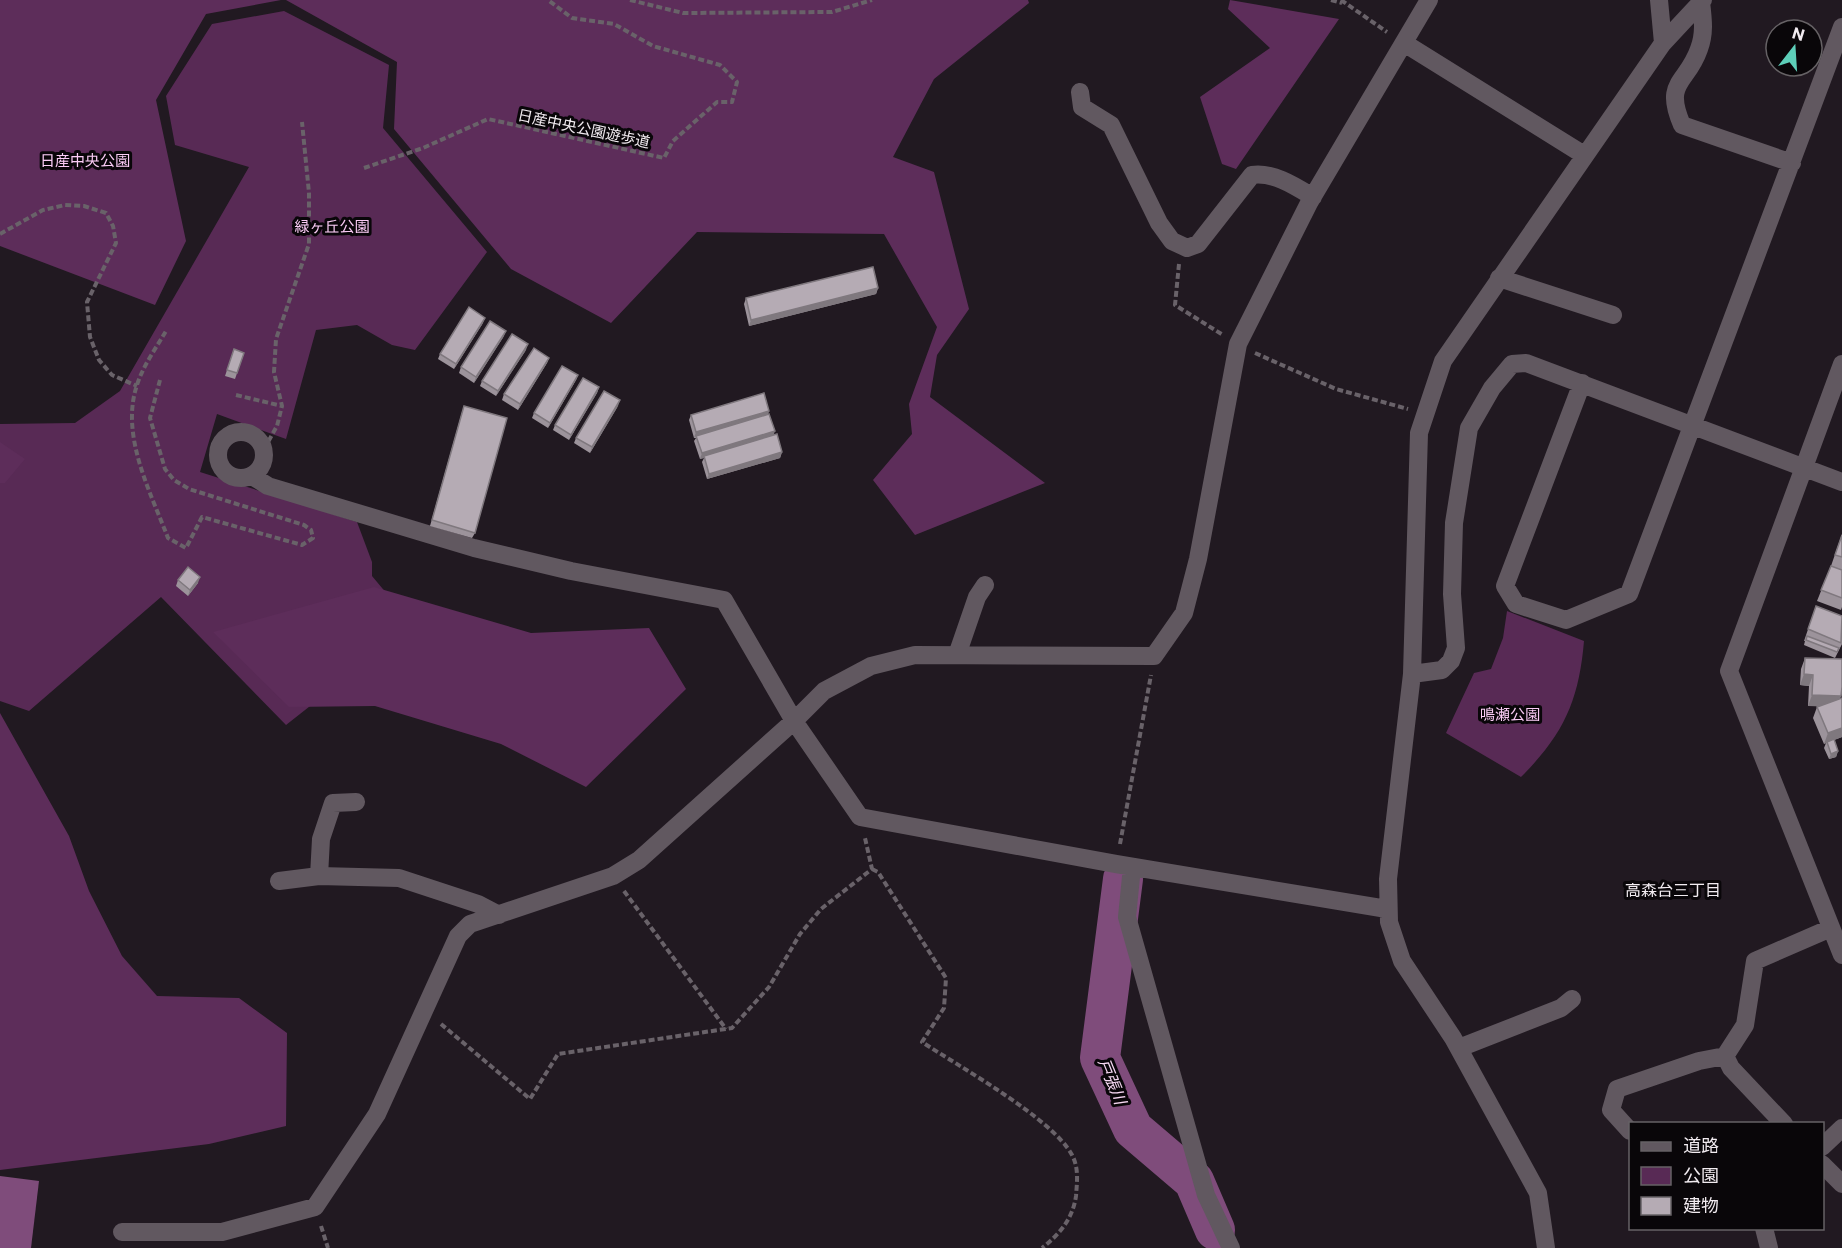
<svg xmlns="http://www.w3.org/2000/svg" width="1842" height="1248" font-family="Commissioner,'Noto Sans JP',sans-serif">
<rect width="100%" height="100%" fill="#211921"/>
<!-- green -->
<path fill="#582a55" d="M284,11L389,65L383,128L487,252L415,350L392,345L357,325L316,330L286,439L217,414L200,472L357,522L372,562V576L413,625L286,725L161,597L29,711L0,701V424L75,423L120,391L249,167L175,145L166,96L212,24Z
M1507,611L1584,641C1579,700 1564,734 1521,777L1446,733L1474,673L1491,669L1503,638Z"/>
<!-- forest -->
<path fill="#5d2d5a" d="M0,0H281L206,14L156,100L186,241L155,305L0,246Z
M286,0H1028L1029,3L934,79L893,157L934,172L969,309L937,355L930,397L1045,483L915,535L873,480L912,434L909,404L937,327L884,234L697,232L611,323L511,269L394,129L397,62Z
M1230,0L1339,19L1236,169L1222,164L1200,97L1270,48L1228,9Z
M0,442L25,459L5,483H0Z
M374,587L531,633L649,628L686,689L586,787L501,744L375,706L289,707L213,632Z
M0,713L69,836L89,891L122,956L157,996L239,998L287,1033L286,1126L209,1144L0,1170Z"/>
<!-- water -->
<path fill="#7f4c7b" d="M0,1176L39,1181L31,1248H0Z"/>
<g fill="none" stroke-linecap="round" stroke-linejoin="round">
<!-- river -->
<path stroke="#7f4c7b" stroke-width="40" d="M1123,879L1100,1058L1133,1129L1194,1181L1215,1230"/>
<!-- path -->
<path stroke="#696269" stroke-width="4" stroke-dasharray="6 3" stroke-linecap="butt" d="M630,0L683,13L832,12L872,0
M1331,0L1342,3
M1341,0L1387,32
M364,168L423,148L488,119L664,158L673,141L717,102H732L737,82L720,65L653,46L614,24L572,18L548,0
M0,234L43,210L65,205L84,206L106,213L113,226L116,243L87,302L90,337L99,360L112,375L137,386
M1179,264L1175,305L1223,335
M1255,353L1336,389L1408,409
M160,380L150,418L165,469L174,480L189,489L304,525L311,530L313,538L302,545L202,517L186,548L168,538C150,491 120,435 137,385C143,366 156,348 166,331
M236,395L282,406
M264,449L277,426L282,406L274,372L276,339L309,244V193L302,122
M1120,844L1151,675
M872,869L878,872L946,978L944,1008L922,1042C960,1067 1053,1119 1072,1155C1079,1168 1077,1182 1076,1196C1073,1218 1060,1234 1042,1248
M624,891L726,1029
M441,1024L530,1099L558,1054L732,1028L769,987L800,934L821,909L872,869L865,838
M321,1226L328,1248"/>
<!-- minor -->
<path stroke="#615860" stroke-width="18" d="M1659,0L1663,43
M1701,2C1703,19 1705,33 1699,49C1687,84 1663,81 1682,125L1792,163
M1404,43L1584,155
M1080,92L1082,107L1111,125L1159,223L1172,241L1187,248L1198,244L1252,175C1274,172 1295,186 1313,197
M1499,278L1613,315
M1842,364L1729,671L1842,955
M1582,383L1505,586L1516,604L1566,620L1629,594L1842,27
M218 455a23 23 0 1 1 46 0a23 23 0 1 1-46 0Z
M957,655L977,597L985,585
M1412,674L1442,670L1451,661L1456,648L1452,594L1454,523L1469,428L1492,388L1512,364L1526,363L1842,482
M356,802L333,803L321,839L319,876L399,878L478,904L499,915
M1132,867L1127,917L1206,1195L1231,1248
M279,881L319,876
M1387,909L1116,864L860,817L794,721L824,691L871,666L915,655L1154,656L1184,613L1198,559L1238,344L1309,203L1429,0
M1459,1048L1561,1008L1572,999
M1784,1124L1731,1068L1725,1056L1745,1025L1755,961L1831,928
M1630,1131L1611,1110L1617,1089L1699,1061L1725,1056
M1822,1147L1842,1128
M1822,1164L1842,1184
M1764,1228L1769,1248
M122,1232H222L315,1207L377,1114L458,936L470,924L613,876L639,860L794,721L724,600L571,571L474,548L268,486L252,476
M1546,1248L1538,1193L1453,1038L1402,961L1389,922L1388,879L1412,674L1419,433L1443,361L1663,43L1703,0"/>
</g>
<!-- wall -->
<path fill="#9c939b" d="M878,288L876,294L749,326L744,304L746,298Z
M483,323L454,369L438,359L440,354Z
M504,336L474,383L459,373L461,367Z
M234,349L244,353L235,379L225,376Z
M526,350L496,396L480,386L482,381Z
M549,358L547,363L518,410L502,400L504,394Z
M578,375L576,380L548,428L532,418L534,413Z
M599,387L597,393L569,440L553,430L555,425Z
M618,406L590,453L574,443L576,438Z
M769,411L768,414L773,435L782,452L780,458L707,479L702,462L704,458L700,459L694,441L696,438H694L689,420L691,415Z
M462,412L475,533L472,538L430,526Z
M1842,534V570L1831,566Z
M1831,566L1842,570V607L1841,610L1817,601Z
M178,580L198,583L188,596L176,586Z
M1816,606L1842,616V644L1835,658L1804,645L1805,641H1804Z
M1805,658L1841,696L1840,698H1842V737L1834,740L1838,751L1836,757L1829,759L1824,748L1826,743L1824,744L1813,718L1817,707L1819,706H1808L1809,686L1800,685L1801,669Z"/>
<!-- shaded-wall -->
<path fill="#7f787e" d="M878,288L876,294L749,326L751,320Z
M485,318L483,323L454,369L456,364Z
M506,331L504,336L474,383L476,377Z
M528,344L526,350L496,396L498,391Z
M549,358L547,363L518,410L520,404Z
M578,375L576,380L548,428L550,423Z
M599,387L597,393L569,440L571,435Z
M620,400L618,406L590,453L592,447Z
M769,411L767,416L696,436L694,438L696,432Z
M775,431L773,437L700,459L702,453Z
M782,452L780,458L707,479L709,474Z
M200,577L198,583L188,596L190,590Z
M1804,674L1813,675L1809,686L1800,685Z
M1812,695L1841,696L1837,707L1808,706Z
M1842,728V737L1824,744L1828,733Z
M1838,751L1836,757L1829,759L1831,754Z"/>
<!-- building -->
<path fill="#b5abb4" stroke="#7f787e" stroke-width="1.5" d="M873,267L878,288L751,320L746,298Z
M469,307L485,318L456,364L440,354Z
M490,321L506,331L476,377L461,367Z
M512,334L528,344L498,391L482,381Z
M534,348L549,358L520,404L504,394Z
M234,349L244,353L237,373L227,370Z
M562,366L578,375L550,423L534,413Z
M583,378L599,387L571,435L555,425Z
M604,391L620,400L592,447L576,438Z
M764,393L769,411L696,432L691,415Z
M464,406L507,418L475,533L432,520Z
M769,414L775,431L702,453L696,436Z
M777,434L782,452L709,474L704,456Z
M1842,535V557L1835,555Z
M1831,566L1842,570V598L1821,590Z
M188,567L200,577L190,590L178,580Z
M1816,606L1842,616L1841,643L1808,629Z
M1807,636L1839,648L1837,652L1806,640Z
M1805,658L1842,659V687L1841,696L1812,695L1813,675L1804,674Z
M1842,698V728L1828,733L1817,707Z
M1834,739L1838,751L1831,754L1827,742Z"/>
<g text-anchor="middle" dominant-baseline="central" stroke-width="6" stroke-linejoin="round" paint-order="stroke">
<!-- street labels -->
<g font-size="15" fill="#f1ebf0" stroke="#090609">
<text transform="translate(584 128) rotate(12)">日産中央公園遊歩道</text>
</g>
<!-- park labels -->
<g font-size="15" fill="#facbf5" stroke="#090609">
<text x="85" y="160">日産中央公園</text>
<text x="332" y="226">緑ヶ丘公園</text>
<text x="1510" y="714">鳴瀬公園</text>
</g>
<!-- neighbourhood labels -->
<g font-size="16" fill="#f1ebf0" stroke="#090609">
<text x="1673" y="889">高森台三丁目</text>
</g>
<!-- water labels -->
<g font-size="16" font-style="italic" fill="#f7d8f3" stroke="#090609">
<text transform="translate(1113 1081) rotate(68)">戸張川</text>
</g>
</g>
<!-- legend -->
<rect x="1629" y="1122" width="195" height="108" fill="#090609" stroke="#666265" stroke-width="1.5"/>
<rect x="1641" y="1142" width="30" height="9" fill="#615860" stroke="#666265" stroke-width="1.5"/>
<text x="1683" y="1152" font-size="18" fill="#f1ebf0">道路</text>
<rect x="1641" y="1167" width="30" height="18" fill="#582a55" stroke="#666265" stroke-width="1.5"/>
<text x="1683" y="1182" font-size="18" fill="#f1ebf0">公園</text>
<rect x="1641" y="1197" width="30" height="18" fill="#b5abb4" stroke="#666265" stroke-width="1.5"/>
<text x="1683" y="1212" font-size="18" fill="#f1ebf0">建物</text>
<!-- north arrow -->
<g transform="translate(1794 48) rotate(17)"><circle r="28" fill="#090609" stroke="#666265" stroke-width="1.5"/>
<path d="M0-4.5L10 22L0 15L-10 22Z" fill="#5dceb9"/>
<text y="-9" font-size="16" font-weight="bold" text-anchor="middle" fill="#f1ebf0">N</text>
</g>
</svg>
